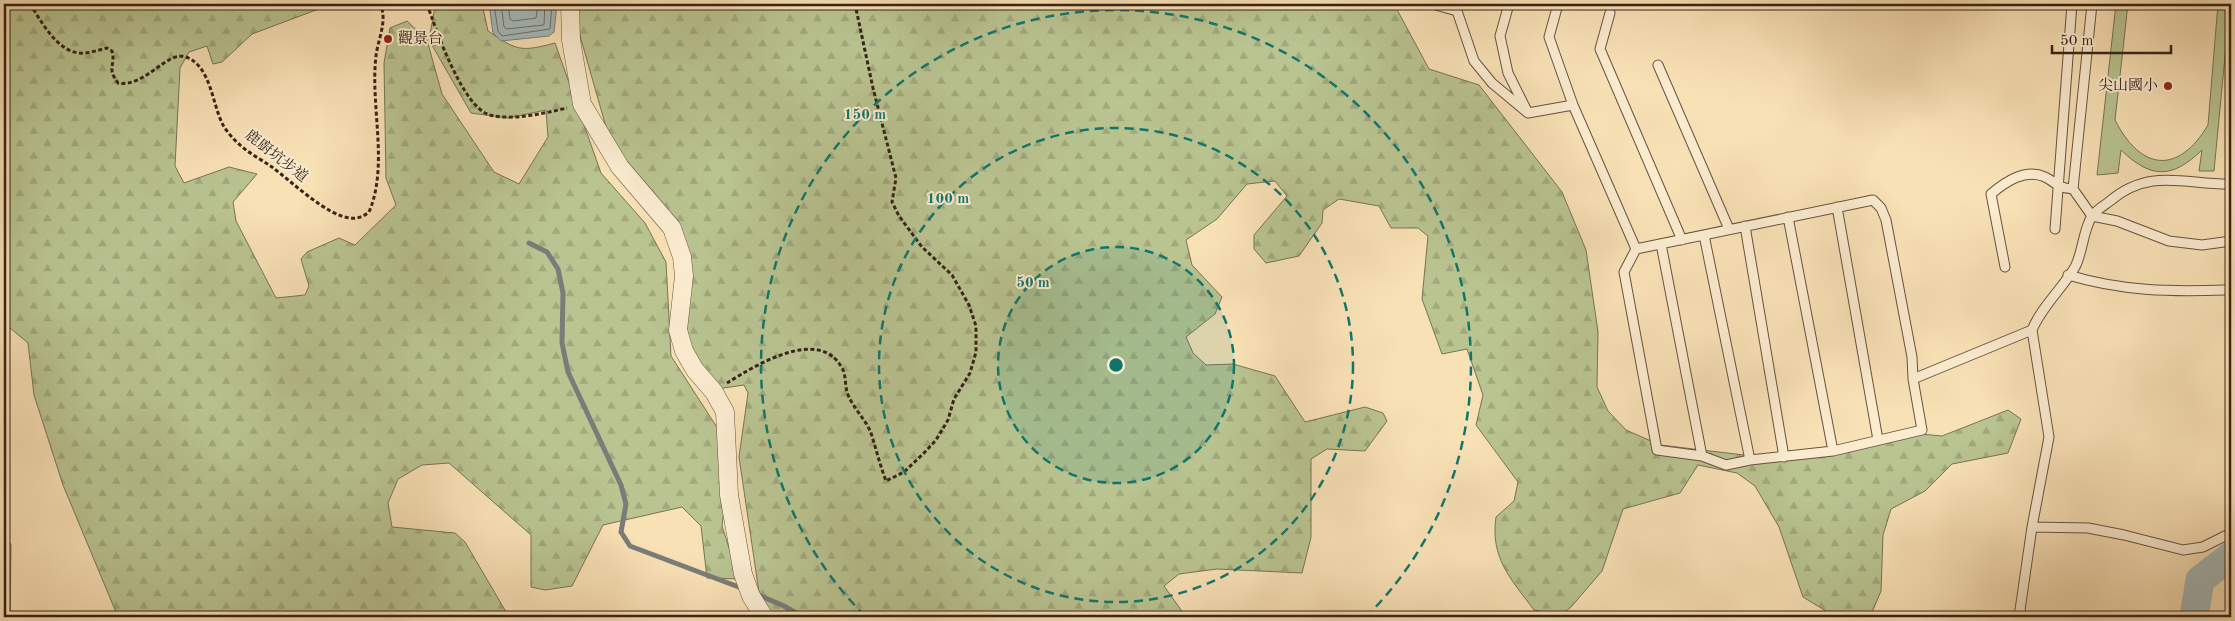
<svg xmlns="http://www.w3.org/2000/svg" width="2235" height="621" font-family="'Old Standard TT','Noto Serif TC',serif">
<defs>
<pattern id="forest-firs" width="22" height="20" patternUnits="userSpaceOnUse" patternTransform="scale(1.25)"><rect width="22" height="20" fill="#b9c491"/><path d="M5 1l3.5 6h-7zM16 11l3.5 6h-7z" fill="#a0a87c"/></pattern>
</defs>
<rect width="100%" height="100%" fill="#f9e1b6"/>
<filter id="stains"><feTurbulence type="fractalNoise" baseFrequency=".004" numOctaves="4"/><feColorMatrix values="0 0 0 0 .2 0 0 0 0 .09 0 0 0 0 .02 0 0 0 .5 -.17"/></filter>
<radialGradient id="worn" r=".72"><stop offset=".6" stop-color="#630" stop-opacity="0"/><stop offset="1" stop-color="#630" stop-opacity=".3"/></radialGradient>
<!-- forest -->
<path fill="url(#forest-firs)" stroke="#787354" d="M4,4H332L252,34L222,62L213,64L207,46L189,52L180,68L175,166L184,183L229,167L257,174L233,202L236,221L276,298L305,295L309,286L301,259L307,252L339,238L355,245L396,205L386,178L384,63L390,28L407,21L427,40L442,94L494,172L519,184L548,137L546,110L508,118L471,113L429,40L434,12L440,4H482L488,31C517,51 521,52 555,43L601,173L645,223L666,262L671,356L720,432L728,478L722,526L739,579L707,578L701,526L682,507L603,525L572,586L545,590L531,587V535L449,463L422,465L398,479L388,503L392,527L455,533L465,542L509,617H118L63,485L34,395L28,343L4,323Z
M571,4H1394L1429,69L1479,85L1562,192L1586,250L1598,332L1597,387L1608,411L1626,430L1660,445L1786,460L1899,432L1942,436L2008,410L2021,419L2008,453L1952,464L1925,491L1891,509L1883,535L1881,591L1870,617H1825L1826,611L1803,597L1779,527L1755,486L1737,473L1698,465L1680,493L1623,509L1602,571L1571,607L1561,615L1534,610C1511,579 1490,558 1496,517L1514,501L1518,482L1476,425L1483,395L1467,349L1442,354L1422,299L1428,236L1418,228H1391L1379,206L1339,199L1323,210L1322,223L1299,256L1266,263L1254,249V235L1287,196L1275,181L1247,184L1217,219L1186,240L1192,265L1222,297L1215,314L1186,337L1193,353L1206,365L1233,364L1275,376L1305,422L1365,407L1383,413L1387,421L1365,451L1327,449L1311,459V537L1302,573L1217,569L1179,574L1164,586L1186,617H770L760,599L739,457L748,393L744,385L710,390L687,359V267L610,141Z
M4,530L11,545L10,617H4Z"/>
<!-- green -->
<path fill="#b9c491" stroke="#787354" d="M2116,4H2128L2115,120C2141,171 2178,175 2208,125L2218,4H2230L2214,171H2199L2202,150C2172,179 2151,179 2121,150L2118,173L2097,175Z"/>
<!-- water -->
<path fill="#a4baba" stroke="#797d79" d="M489,4H557L554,32L549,36L501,41L493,33Z"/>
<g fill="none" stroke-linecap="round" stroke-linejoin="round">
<!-- shore -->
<path stroke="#6e6e68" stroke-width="1" d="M494,4L498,31L502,36L550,29L552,4
M501,4L504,27L506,29L544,25L545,4
M508,4L510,19L513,21L536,18L538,4"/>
<!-- stream -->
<path stroke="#797d79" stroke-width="5" d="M529,243L547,252L558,269L563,293L562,343L568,372L621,485L626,504L621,532L630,546L744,589
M754,593L784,606L803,617"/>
<!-- river -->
<path stroke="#a4baba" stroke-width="29" d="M2194,617L2200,580L2231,556"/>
<defs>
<path id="service" d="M1432,4L1457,11L1474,61L1492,83L1528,113L1573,105L1636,249L1873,200L1881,208L1886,220L1912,357L1913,379L1922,430L1833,451L1750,460L1726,465L1702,456L1657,450L1624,272L1636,249
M1509,4L1500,36L1508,73L1526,109
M1558,4L1549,37L1573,105
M2092,4L2073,189L2092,216L2117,221L2169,241L2202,245L2231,241
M1610,13L1600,49L1682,240
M1658,65L1729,229
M1837,207L1878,440
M1788,217L1833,451
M1745,226L1784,457
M2055,229L2072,4
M1704,235L1750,460
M1661,244L1702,456
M2005,267L1991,194C2005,182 2025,168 2045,177C2059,184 2054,187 2073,189
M2068,275C2122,291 2169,292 2225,290
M1913,379L2032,330
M2032,527L2088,528L2124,535L2183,550L2203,547L2231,533
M2019,617L2032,527L2049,437L2032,330C2042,306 2062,289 2075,267C2083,252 2083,230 2092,216C2096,210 2105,205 2110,201C2150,167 2186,185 2231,184"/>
<path id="minor" d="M570,4L571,40L582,104L620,167L672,228L682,257L684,276L678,330L684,351L695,370L714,392L725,412L729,495L743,574L751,596L764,617"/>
</defs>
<!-- service casing -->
<use href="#service" stroke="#68523f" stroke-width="11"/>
<!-- minor casing -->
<use href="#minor" stroke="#68523f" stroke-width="19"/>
<!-- path -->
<path stroke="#382217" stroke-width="3" stroke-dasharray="4 2.5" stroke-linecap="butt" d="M30,4C41,21 57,51 79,53C88,54 98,50 107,48L112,51C116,66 106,67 118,83C145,88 167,50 186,57C211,66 212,104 223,125C227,132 234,140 240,145C250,154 262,160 272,167C291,181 328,217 351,218C358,219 364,216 369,212C389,165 370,106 376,56C378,39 388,20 380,4
M427,4C436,30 463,108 490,115C511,121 546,113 567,108
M727,383C756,365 819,326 842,368C847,376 844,388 849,397C855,410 866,420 871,433C876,449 880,465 886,481L904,472L923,454L936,440L948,420L954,399L970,373L976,352V326L969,305L952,275L922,247L899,216L892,202L896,178L873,88L855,4"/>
<!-- service -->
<use href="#service" stroke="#fbecd0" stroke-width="9"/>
<!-- minor -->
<use href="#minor" stroke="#fbecd0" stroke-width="18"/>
</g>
<!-- distance rings -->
<circle cx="1116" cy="365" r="118" fill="#0f766e" fill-opacity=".12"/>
<g fill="none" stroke="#0f766e" stroke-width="2.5" stroke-dasharray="9 6">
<circle cx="1116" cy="365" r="118"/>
<circle cx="1116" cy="365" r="237"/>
<path d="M865 616A355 355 0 1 1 1367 616"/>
</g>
<!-- markers -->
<g fill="#8f2418" stroke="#fbecd0" stroke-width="2">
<circle cx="388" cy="39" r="5"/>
<circle cx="2168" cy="86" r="5"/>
</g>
<g text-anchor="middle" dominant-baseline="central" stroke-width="4" stroke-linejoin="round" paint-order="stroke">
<!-- poi labels -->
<g font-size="15" fill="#382217" stroke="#fbecd0" text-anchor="start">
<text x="398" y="39">觀景台</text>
<text x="2158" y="86" text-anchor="end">尖山國小</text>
</g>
<!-- street labels -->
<g font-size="15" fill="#382217" stroke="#fbecd0">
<text transform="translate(276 157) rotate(38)">鹿廚坑步道</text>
</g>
</g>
<circle cx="1116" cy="365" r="8" fill="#0f766e" stroke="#fbecd0" stroke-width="2.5"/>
<g font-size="15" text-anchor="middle" font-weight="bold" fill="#0f766e" stroke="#fbecd0" stroke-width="4" stroke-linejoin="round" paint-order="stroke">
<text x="865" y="119">150 m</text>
<text x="948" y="203">100 m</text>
<text x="1033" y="287">50 m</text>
</g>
<!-- margin -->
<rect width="2235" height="621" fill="none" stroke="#f9e1b6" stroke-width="20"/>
<rect x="5" y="5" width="2225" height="611" fill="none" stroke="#382217" stroke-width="2.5"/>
<rect x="10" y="10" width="2215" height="601" fill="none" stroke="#382217"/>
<!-- scale -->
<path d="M2052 45v8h119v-8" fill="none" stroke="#382217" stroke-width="2.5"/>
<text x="2060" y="45" font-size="15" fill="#382217" stroke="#fbecd0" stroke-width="4" paint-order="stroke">50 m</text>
<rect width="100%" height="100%" filter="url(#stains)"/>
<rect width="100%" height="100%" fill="url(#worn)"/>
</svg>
